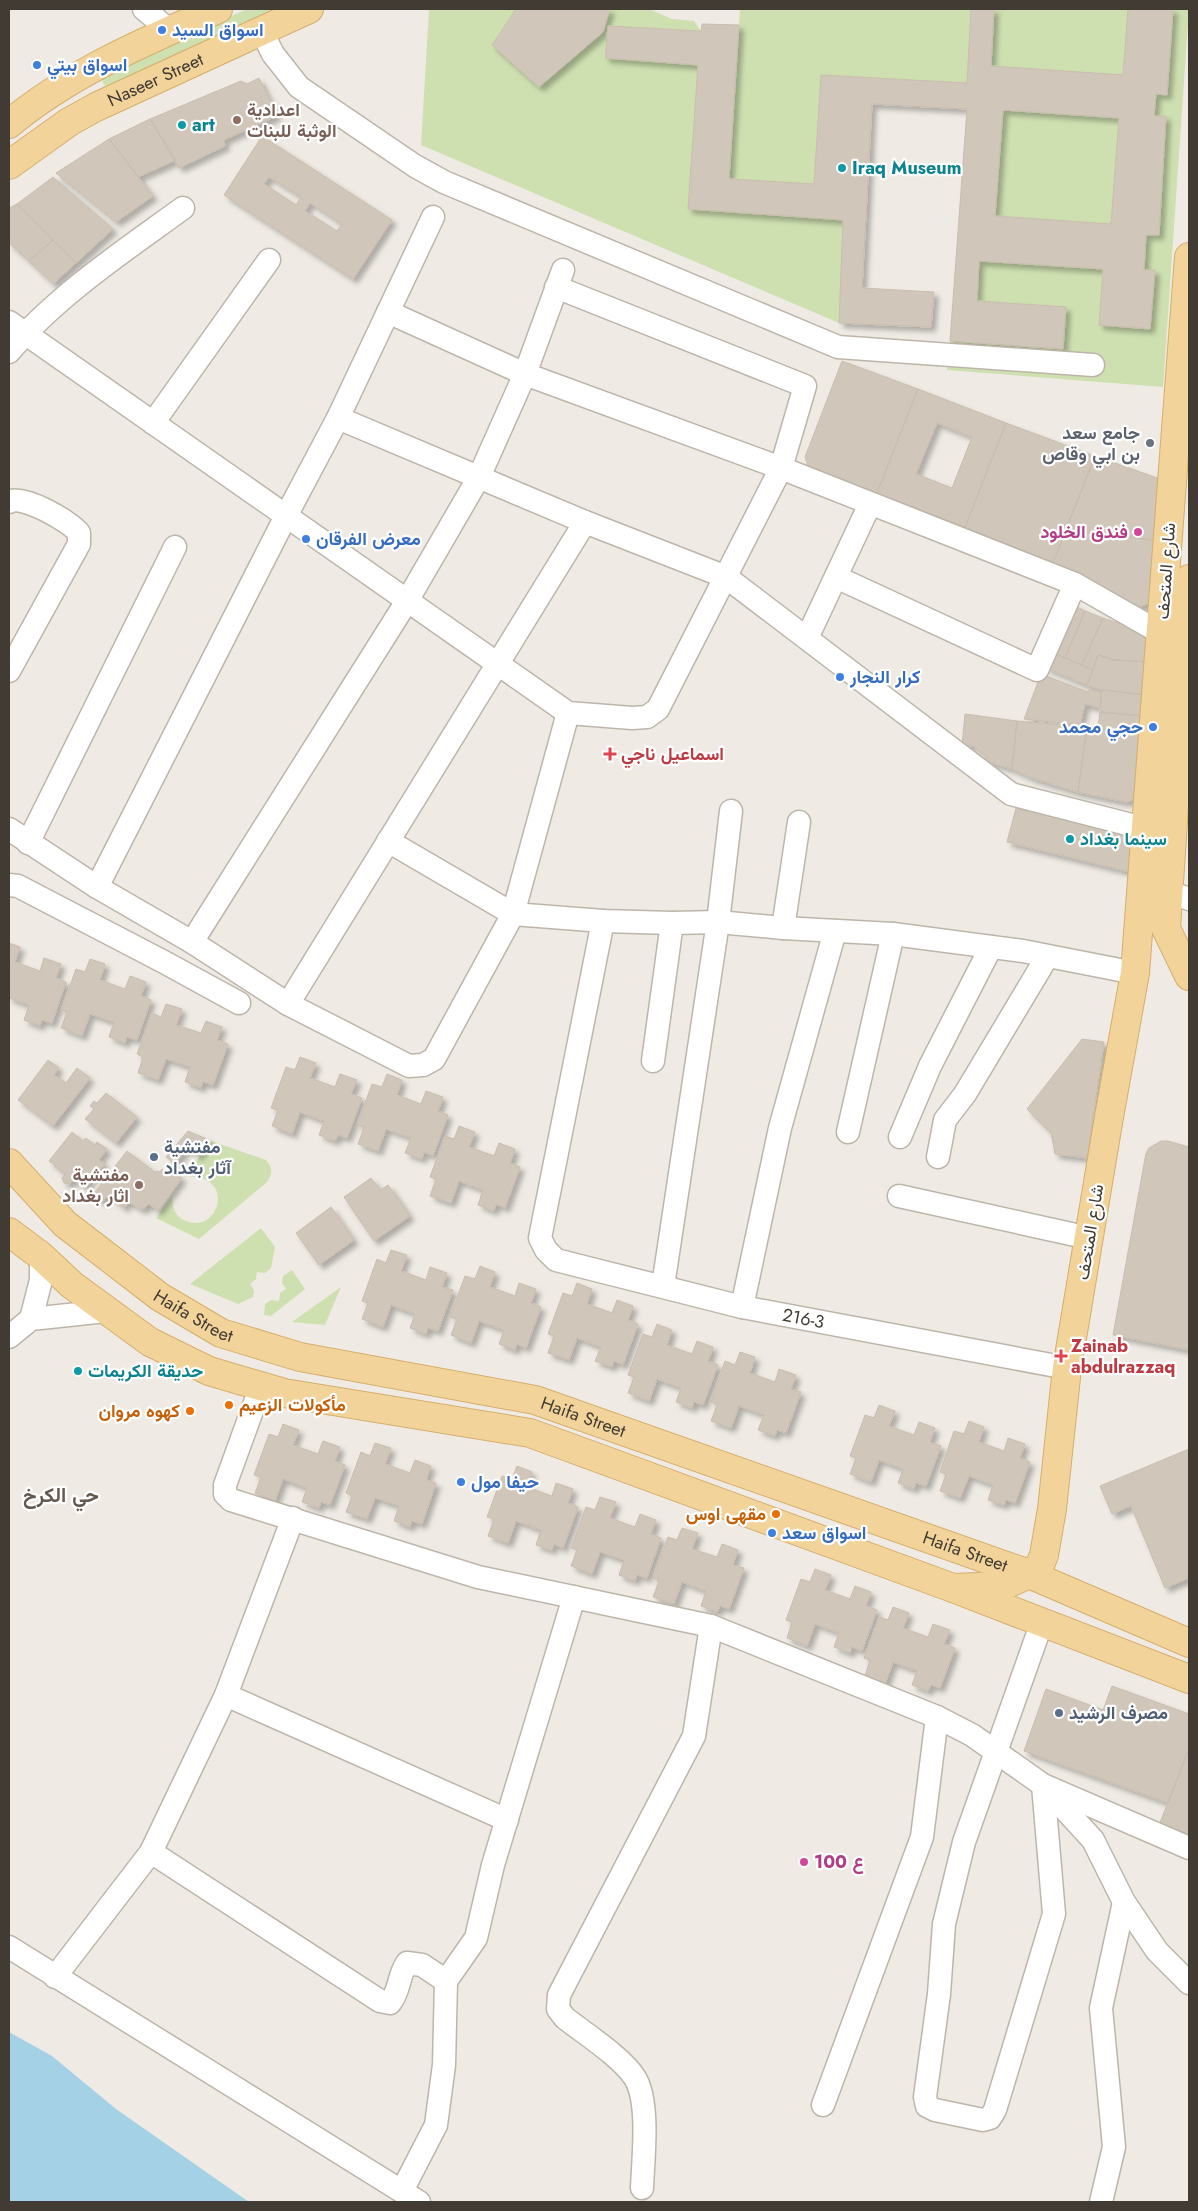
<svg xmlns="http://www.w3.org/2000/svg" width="1198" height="2211" font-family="Jost,Vazirmatn,sans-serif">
<defs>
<filter id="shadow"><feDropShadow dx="4.5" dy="4.5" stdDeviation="2.5" flood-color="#0004"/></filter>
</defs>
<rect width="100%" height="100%" fill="#efebe4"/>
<!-- green -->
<path fill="#cee0b0" d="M247,9H287L107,87C100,82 102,78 106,72Z
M429,9H516L492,45L539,87L603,32L610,9H649L672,19L694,21L701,31L609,26L604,58L698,65L688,209L843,220L839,323L421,145Z
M740,9H971L967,83L821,75L814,184L729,179Z
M994,9H1128L1123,75L991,66Z
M1173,9H1189L1163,387L947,370L950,341L1063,349L1065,307L977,301L979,261L1103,269L1100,325L1149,329L1155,270H1144L1146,235H1159L1165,116H1154L1156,94H1167Z
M1003,110L1119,118L1111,224L995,216Z
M211,1141L266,1160C273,1168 273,1174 266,1183L199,1239L156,1218L172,1196C172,1205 174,1214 182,1219C217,1240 240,1173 185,1177Z
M261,1228L275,1247L271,1268L265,1273L257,1272L256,1279L250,1284L254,1290L253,1297L238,1304L190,1284Z
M292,1270L305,1289L271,1316L264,1315L265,1304L271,1300L279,1301L280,1293L286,1289L282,1283L283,1276Z
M341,1287L325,1325L292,1322Z"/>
<!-- water -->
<path fill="#a5d1e7" d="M9,2032L52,2056L116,2109L249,2202H9Z"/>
<!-- building -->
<path fill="#d0c6ba" stroke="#cabdae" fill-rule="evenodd" filter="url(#shadow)" d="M516,9H610L603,32L539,87L492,45Z
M971,9H994L991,66L1123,75L1128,9H1173L1167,95L1156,94L1154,116H1166L1159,235H1146L1144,270H1155L1150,329L1099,325L1103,269L979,261L977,301L1066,307L1063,349L950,341L967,109L872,104L862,288L934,292L931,327L839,323L843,220L688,209L698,65L605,58L608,26L701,31L702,24L739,25L729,179L814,184L821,75L967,83ZM1003,110L1119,118L1111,224L995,216Z
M259,78L277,116L224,140L225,146L179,168L150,119L241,81L247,84Z
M150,119L176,160L138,177L109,139Z
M262,136L392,220L353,279L224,195ZM269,177L301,197L296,205L264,184ZM310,203L342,224L337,231L305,211Z
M109,139L153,196L116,222L56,173Z
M53,177L113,229L76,263L17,204Z
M17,204L53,240L29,261L9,243V208Z
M53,240L76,263L53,284L29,261Z
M842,361L918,389L877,493L808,466L805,457Z
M918,389L1006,423L965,527L877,493ZM937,423L972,437L952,488L916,474Z
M1006,423L1095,456L1053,563L965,527Z
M1095,456L1160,479L1157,541L1104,533L1102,538L1068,524Z
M1068,524L1102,538L1104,533L1157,541L1151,570L1149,603L1140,607L1053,563Z
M1071,604L1085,611L1065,658L1051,652Z
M1085,611L1103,618L1082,665L1065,658Z
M1103,618L1139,630L1149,637V662L1114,660L1098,655L1093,670L1082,665Z
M1051,652L1093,670L1087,685L1044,667Z
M1098,655L1114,660L1149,662L1145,695L1102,690L1087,685Z
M1041,674L1088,692L1090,689L1101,693L1100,708L1085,704L1080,725L1024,719Z
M1102,690L1145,695L1143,716L1100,712Z
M1100,712L1143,716L1141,733L1098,728Z
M965,714L1017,721L1012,769L985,761L986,757L973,746L962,745Z
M1017,721L1087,727L1078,792L1032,778L1012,769Z
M1087,727L1141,733L1133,800L1126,802L1078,792Z
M1016,808L1133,836L1130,850V872L1007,842Z
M9,943L20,947L15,962L40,971L44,958L61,964L56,978L66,982L52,1023L42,1020L40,1026L24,1020L29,1005L9,998Z
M90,959L105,964L100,980L125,989L130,976L146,982L141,996L151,1000L137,1040L127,1037L125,1043L109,1037L114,1022L90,1014L82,1036L61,1028L67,1012L61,1010L76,969L85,972Z
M166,1004L182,1009L176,1025L201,1033L206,1021L222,1027L217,1040L228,1044L213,1085L203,1082L201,1088L185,1082L190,1067L166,1059L158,1080L138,1073L143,1057L137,1054L152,1013L161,1017Z
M1082,1039L1104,1042L1087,1158L1055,1154L1051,1133L1027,1109Z
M300,1057L316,1063L310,1078L335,1087L340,1074L357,1080L351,1094L362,1098L347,1138L338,1135L335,1141L319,1135L324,1121L300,1112L292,1134L272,1126L278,1110L271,1108L286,1067L295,1070Z
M48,1060L59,1068L54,1075L66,1083L77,1068L90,1078L53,1126L18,1100Z
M387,1074L402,1080L397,1095L421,1104L426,1091L443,1097L438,1111L448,1115L433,1156L424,1152L422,1159L405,1153L411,1138L386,1129L378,1151L358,1144L364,1127L357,1125L372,1084L382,1087Z
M106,1093L137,1117L116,1143L85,1119L94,1109L90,1106L94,1101L97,1103Z
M459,1126L475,1132L469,1147L494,1156L499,1143L515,1149L510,1163L520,1167L505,1208L496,1204L494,1211L478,1205L483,1190L459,1181L451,1203L430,1196L436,1179L430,1177L445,1136L454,1139Z
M188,1131L209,1140L198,1156L187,1148L175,1164L166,1157Z
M72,1132L83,1141L86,1138L95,1145L97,1142L107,1149L99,1160L105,1164L85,1187L74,1179L70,1184L64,1183L62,1178L65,1174L49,1161Z
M1161,1141H1168L1189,1147V1350L1113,1335L1146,1153L1149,1148Z
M127,1151L156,1173L157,1171L160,1172L162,1169L168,1173L171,1170L182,1178L158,1211L149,1204L145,1208L141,1209L128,1202L124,1208L108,1195L104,1200L100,1201L95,1197V1192Z
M371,1178L380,1190L388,1185L410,1216L374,1241L344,1197Z
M331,1207L354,1240L319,1265L296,1233Z
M391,1250L407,1255L401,1271L426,1280L430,1267L447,1273L442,1287L453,1290L438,1331L428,1328L426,1334L410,1328L415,1314L391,1305L383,1327L362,1319L368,1303L362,1301L377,1259L386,1263Z
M480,1266L495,1272L490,1287L515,1296L519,1283L536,1289L531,1303L541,1307L526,1348L517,1344L515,1350L499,1344L504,1330L479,1321L471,1343L451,1335L457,1319L450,1317L465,1276L475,1279Z
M577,1283L592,1289L587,1304L612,1313L617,1300L633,1306L628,1320L638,1324L623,1365L614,1361L612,1367L595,1361L601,1347L577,1338L569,1360L548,1353L554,1336L548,1334L563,1293L572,1296Z
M657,1324L672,1330L667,1345L692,1354L697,1341L713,1347L708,1361L718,1365L703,1405L694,1402L692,1408L676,1402L681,1388L657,1379L649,1401L628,1393L634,1377L628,1375L643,1334L652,1337Z
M740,1352L755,1357L750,1373L775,1382L779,1369L796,1375L791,1389L801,1392L786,1433L777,1430L775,1436L758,1430L764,1415L739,1406L731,1428L711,1421L717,1405L711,1402L725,1361L735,1365Z
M879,1405L895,1411L889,1426L914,1435L919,1422L935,1428L930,1442L941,1446L926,1486L916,1483L914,1489L898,1483L903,1469L879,1460L871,1482L850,1474L856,1458L850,1456L865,1415L874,1418Z
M969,1421L984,1427L979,1442L1004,1451L1008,1438L1025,1444L1020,1458L1030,1462L1015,1503L1006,1500L1004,1505L988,1500L993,1485L969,1476L960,1498L940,1491L946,1474L940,1472L954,1431L964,1434Z
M283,1424L299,1430L293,1445L318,1454L323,1441L340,1447L335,1461L345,1465L330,1505L321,1502L319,1508L302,1502L307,1488L283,1479L275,1501L255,1493L261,1477L254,1475L269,1434L278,1437Z
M375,1443L391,1448L385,1464L410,1473L415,1460L431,1466L426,1480L436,1483L422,1524L412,1521L410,1527L394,1521L399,1506L375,1498L367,1519L346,1512L352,1496L346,1493L361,1452L370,1456Z
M1189,1449V1578L1165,1588L1131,1506L1112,1514L1100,1486Z
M517,1466L532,1472L527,1487L552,1496L556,1483L573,1489L568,1503L578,1507L563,1548L554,1544L552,1550L536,1545L541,1530L516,1521L508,1543L488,1536L494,1519L487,1517L502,1476L512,1479Z
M600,1497L616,1502L610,1518L635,1527L640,1514L656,1520L651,1534L661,1538L647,1578L637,1575L635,1581L619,1575L624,1560L600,1552L592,1574L571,1566L577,1550L571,1548L586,1507L595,1510Z
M682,1528L698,1533L692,1549L717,1557L722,1544L738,1550L733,1565L744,1568L729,1609L720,1606L717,1612L701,1606L706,1591L682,1582L674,1604L653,1597L659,1581L653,1578L668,1537L677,1540Z
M815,1569L831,1575L825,1590L850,1599L855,1586L871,1592L866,1606L877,1610L862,1651L852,1647L850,1653L834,1647L839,1633L815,1624L807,1646L787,1638L792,1622L786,1620L801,1579L810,1582Z
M893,1607L909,1613L903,1628L928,1637L933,1624L950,1630L944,1644L955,1648L940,1688L931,1685L928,1691L912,1685L917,1671L893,1662L885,1684L865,1676L870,1660L864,1658L879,1617L888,1620Z
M1112,1686L1189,1714V1749L1168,1803L1024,1751L1046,1689L1103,1710Z
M1189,1749V1843L1157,1830Z"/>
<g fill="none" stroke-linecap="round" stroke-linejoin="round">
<defs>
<g id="minor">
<path d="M144,9L170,31"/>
<path d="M261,30L273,54L299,87L415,166L444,182L838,347L1093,365"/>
<path d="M388,312L525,374L781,468L1075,584L1161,633"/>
<path d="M9,322L568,713L632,718L647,717L658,709L781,468L805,386L556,287"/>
<path d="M9,352C56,296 124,251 183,208"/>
<path d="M338,418L585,522L726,577L1011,794L1147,829"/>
<path d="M153,423L269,260"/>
<path d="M9,502C21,493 71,522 79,533V544L9,671"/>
<path d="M836,577L1037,670L1075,584"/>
<path d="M807,638L870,504"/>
<path d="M9,829L97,887L192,942L288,1004L409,1066L423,1065L434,1059L513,914L568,713"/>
<path d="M388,841L513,914L603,921L672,923L718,922L783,928L893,934L1023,951L1135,973"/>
<path d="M28,843L175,547"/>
<path d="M9,885L18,886L164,962L239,1003"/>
<path d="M97,887L286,516L338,418L433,217"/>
<path d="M1169,892L1189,899"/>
<path id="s1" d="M603,921L540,1238L546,1250L556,1260L742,1307L1067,1368"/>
<path d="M783,928L799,822"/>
<path d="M192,942L407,601L479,477L525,374L563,270"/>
<path d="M288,1004L585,522"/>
<path d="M653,1061L672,923"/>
<path d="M848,1132L893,934"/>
<path d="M900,1137L930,1066L991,947"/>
<path d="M938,1157L945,1120L965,1094L1047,957"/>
<path d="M899,1196L1089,1238"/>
<path d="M663,1286L718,922L731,811"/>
<path d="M742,1307L780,1128L835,931"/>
<path d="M31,1319L41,1280V1256"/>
<path d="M9,1337L31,1319L106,1311"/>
<path d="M261,1386L225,1485V1494L231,1500L478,1577L711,1626L937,1717L972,1735L1043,1785L1189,1848"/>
<path d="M1042,1622L964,1842L944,1924L939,1994L925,2097L927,2106L935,2110L983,2120L990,2118L995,2110L1054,1914L1043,1785"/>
<path d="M226,1695L507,1820"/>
<path d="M1048,1791L1093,1840L1124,1902L1157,1951L1189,1983"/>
<path d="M151,1852L380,2001L390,2003C400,1991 398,1976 407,1963L422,1965L446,1981"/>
<path d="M9,1947L419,2202"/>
<path d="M55,1977L151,1852L226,1695L293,1518"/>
<path d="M823,2105L922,1837L937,1717"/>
<path d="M642,2188C643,2160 650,2102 635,2078C623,2058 584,2033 565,2018L558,2009L559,1995L694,1736L711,1626"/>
<path d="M402,2191L436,2125L444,2065L446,1981L476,1938L493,1865L574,1597"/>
<path d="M1101,2202L1114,2147L1101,2008L1124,1902"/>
</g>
<g id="major">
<path d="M9,124C70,73 146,41 218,9"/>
<path id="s2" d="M9,165L69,122L96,107L309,9"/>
<path d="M1158,912L1189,976"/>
<path d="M1166,928L1189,579"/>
<path id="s3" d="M9,1163L65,1224L160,1297L221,1333L300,1357L535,1400L1029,1574L1189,1643"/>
<path d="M9,1232L41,1256L72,1285L150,1342L209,1371L284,1393L530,1433L953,1588L1189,1679"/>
<path d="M953,1588L1003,1586L1029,1574L1040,1565L1044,1555L1052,1509L1067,1368L1109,1117L1135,973L1189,257"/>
</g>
</defs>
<!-- minor casing -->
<use href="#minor" stroke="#bdb5aa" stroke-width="25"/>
<!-- major casing -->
<use href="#major" stroke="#d5ae6c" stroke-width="30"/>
<!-- minor -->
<use href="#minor" stroke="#fff" stroke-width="22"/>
<!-- major -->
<use href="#major" stroke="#f2d39a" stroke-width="28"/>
</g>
<!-- markers -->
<g fill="#3f7fe0" stroke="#fff" stroke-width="2">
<circle cx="162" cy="30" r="5"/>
<circle cx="37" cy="65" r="5"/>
<circle cx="306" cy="539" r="5"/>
<circle cx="840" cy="677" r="5"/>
<circle cx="1153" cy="727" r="5"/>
<circle cx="461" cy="1482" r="5"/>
<circle cx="772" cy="1533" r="5"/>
</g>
<g fill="#8d6e63" stroke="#fff" stroke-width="2">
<circle cx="237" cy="120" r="5"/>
<circle cx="139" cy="1185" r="5"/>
</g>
<g fill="#0f9aa8" stroke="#fff" stroke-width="2">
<circle cx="182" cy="125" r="5"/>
<circle cx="842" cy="168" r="5"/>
<circle cx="1070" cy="839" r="5"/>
<circle cx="78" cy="1371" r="5"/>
</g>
<circle fill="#6b7280" stroke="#fff" stroke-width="2" cx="1150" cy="443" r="5"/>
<g fill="#d1479c" stroke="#fff" stroke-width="2">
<circle cx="1138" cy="532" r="5"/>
<circle cx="804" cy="1862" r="5"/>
</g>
<g fill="#e0444e" stroke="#fff" stroke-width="2">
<path d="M607.5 746.5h5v5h5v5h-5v5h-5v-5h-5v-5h5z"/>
<path d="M1058.5 1348.5h5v5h5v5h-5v5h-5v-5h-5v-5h5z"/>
</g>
<g fill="#5c6f8a" stroke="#fff" stroke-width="2">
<circle cx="154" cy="1157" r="5"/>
<circle cx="1059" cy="1713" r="5"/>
</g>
<g fill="#e8710a" stroke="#fff" stroke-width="2">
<circle cx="229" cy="1405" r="5"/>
<circle cx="190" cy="1411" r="5"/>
<circle cx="776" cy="1514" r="5"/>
</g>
<g text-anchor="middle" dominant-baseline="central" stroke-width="4.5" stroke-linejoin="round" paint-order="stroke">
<!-- shop labels -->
<g font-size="18" font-weight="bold" fill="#366cbe" stroke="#fff" text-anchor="start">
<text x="172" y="30">اسواق السيد</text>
<text x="47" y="65">اسواق بيتي</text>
<text x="316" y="539">معرض الفرقان</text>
<text x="850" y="677">كرار النجار</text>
<text x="1143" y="727" text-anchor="end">حجي محمد</text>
<text x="471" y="1482">حيفا مول</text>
<text x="782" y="1533">اسواق سعد</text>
</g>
<!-- street labels -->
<g font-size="18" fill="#413b34" stroke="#fff">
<text stroke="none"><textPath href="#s2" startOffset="170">Naseer Street</textPath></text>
<text transform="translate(1166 571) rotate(-86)">شارع المتحف</text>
<text transform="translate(1090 1232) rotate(-81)">شارع المتحف</text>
<text stroke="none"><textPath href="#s3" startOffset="241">Haifa Street</textPath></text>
<text stroke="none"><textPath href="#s1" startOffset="605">216-3</textPath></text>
<text stroke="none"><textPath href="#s3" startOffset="646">Haifa Street</textPath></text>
<text stroke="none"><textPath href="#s3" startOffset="1051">Haifa Street</textPath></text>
</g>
<!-- education labels -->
<g font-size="18" font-weight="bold" fill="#785e54" stroke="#fff" text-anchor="start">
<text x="247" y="110">اعدادية<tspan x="247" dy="21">الوثبة للبنات</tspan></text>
<text x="129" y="1175" text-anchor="end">مفتشية<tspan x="129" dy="21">اثار بغداد</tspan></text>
</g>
<!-- culture labels -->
<g font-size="18" font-weight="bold" fill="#0d838f" stroke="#fff" text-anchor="start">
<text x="192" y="125">art</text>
<text x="852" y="168">Iraq Museum</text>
<text x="1080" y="839">سينما بغداد</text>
<text x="88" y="1371">حديقة الكريمات</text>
</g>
<!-- worship labels -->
<g font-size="18" font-weight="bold" fill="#5b616d" stroke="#fff" text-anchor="end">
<text x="1140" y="433">جامع سعد<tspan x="1140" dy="21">بن ابي وقاص</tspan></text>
</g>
<!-- hotel labels -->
<g font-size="18" font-weight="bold" fill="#b23c85" stroke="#fff" text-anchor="end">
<text x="1128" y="532">فندق الخلود</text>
<text x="814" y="1862" text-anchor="start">100 ع</text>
</g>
<!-- health labels -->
<g font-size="18" font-weight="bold" fill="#be3a42" stroke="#fff" text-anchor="start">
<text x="621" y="754">اسماعيل ناجي</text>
<text x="1071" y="1346">Zainab<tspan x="1071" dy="21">abdulrazzaq</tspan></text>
</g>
<!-- service labels -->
<g font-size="18" font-weight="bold" fill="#4e5e75" stroke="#fff" text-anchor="start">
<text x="164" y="1147">مفتشية<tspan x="164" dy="21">آثار بغداد</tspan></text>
<text x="1069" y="1713">مصرف الرشيد</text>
</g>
<!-- food labels -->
<g font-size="18" font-weight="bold" fill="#c56008" stroke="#fff" text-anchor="end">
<text x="239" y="1405" text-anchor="start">مأكولات الزعيم</text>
<text x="180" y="1411">كهوه مروان</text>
<text x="766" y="1514">مقهى اوس</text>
</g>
<!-- quarter labels -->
<g font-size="20" font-weight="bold" fill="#62584d" stroke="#fff">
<text x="61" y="1495">حي الكرخ</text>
</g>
</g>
<!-- border -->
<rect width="1198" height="2211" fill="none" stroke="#413b34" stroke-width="20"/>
</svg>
